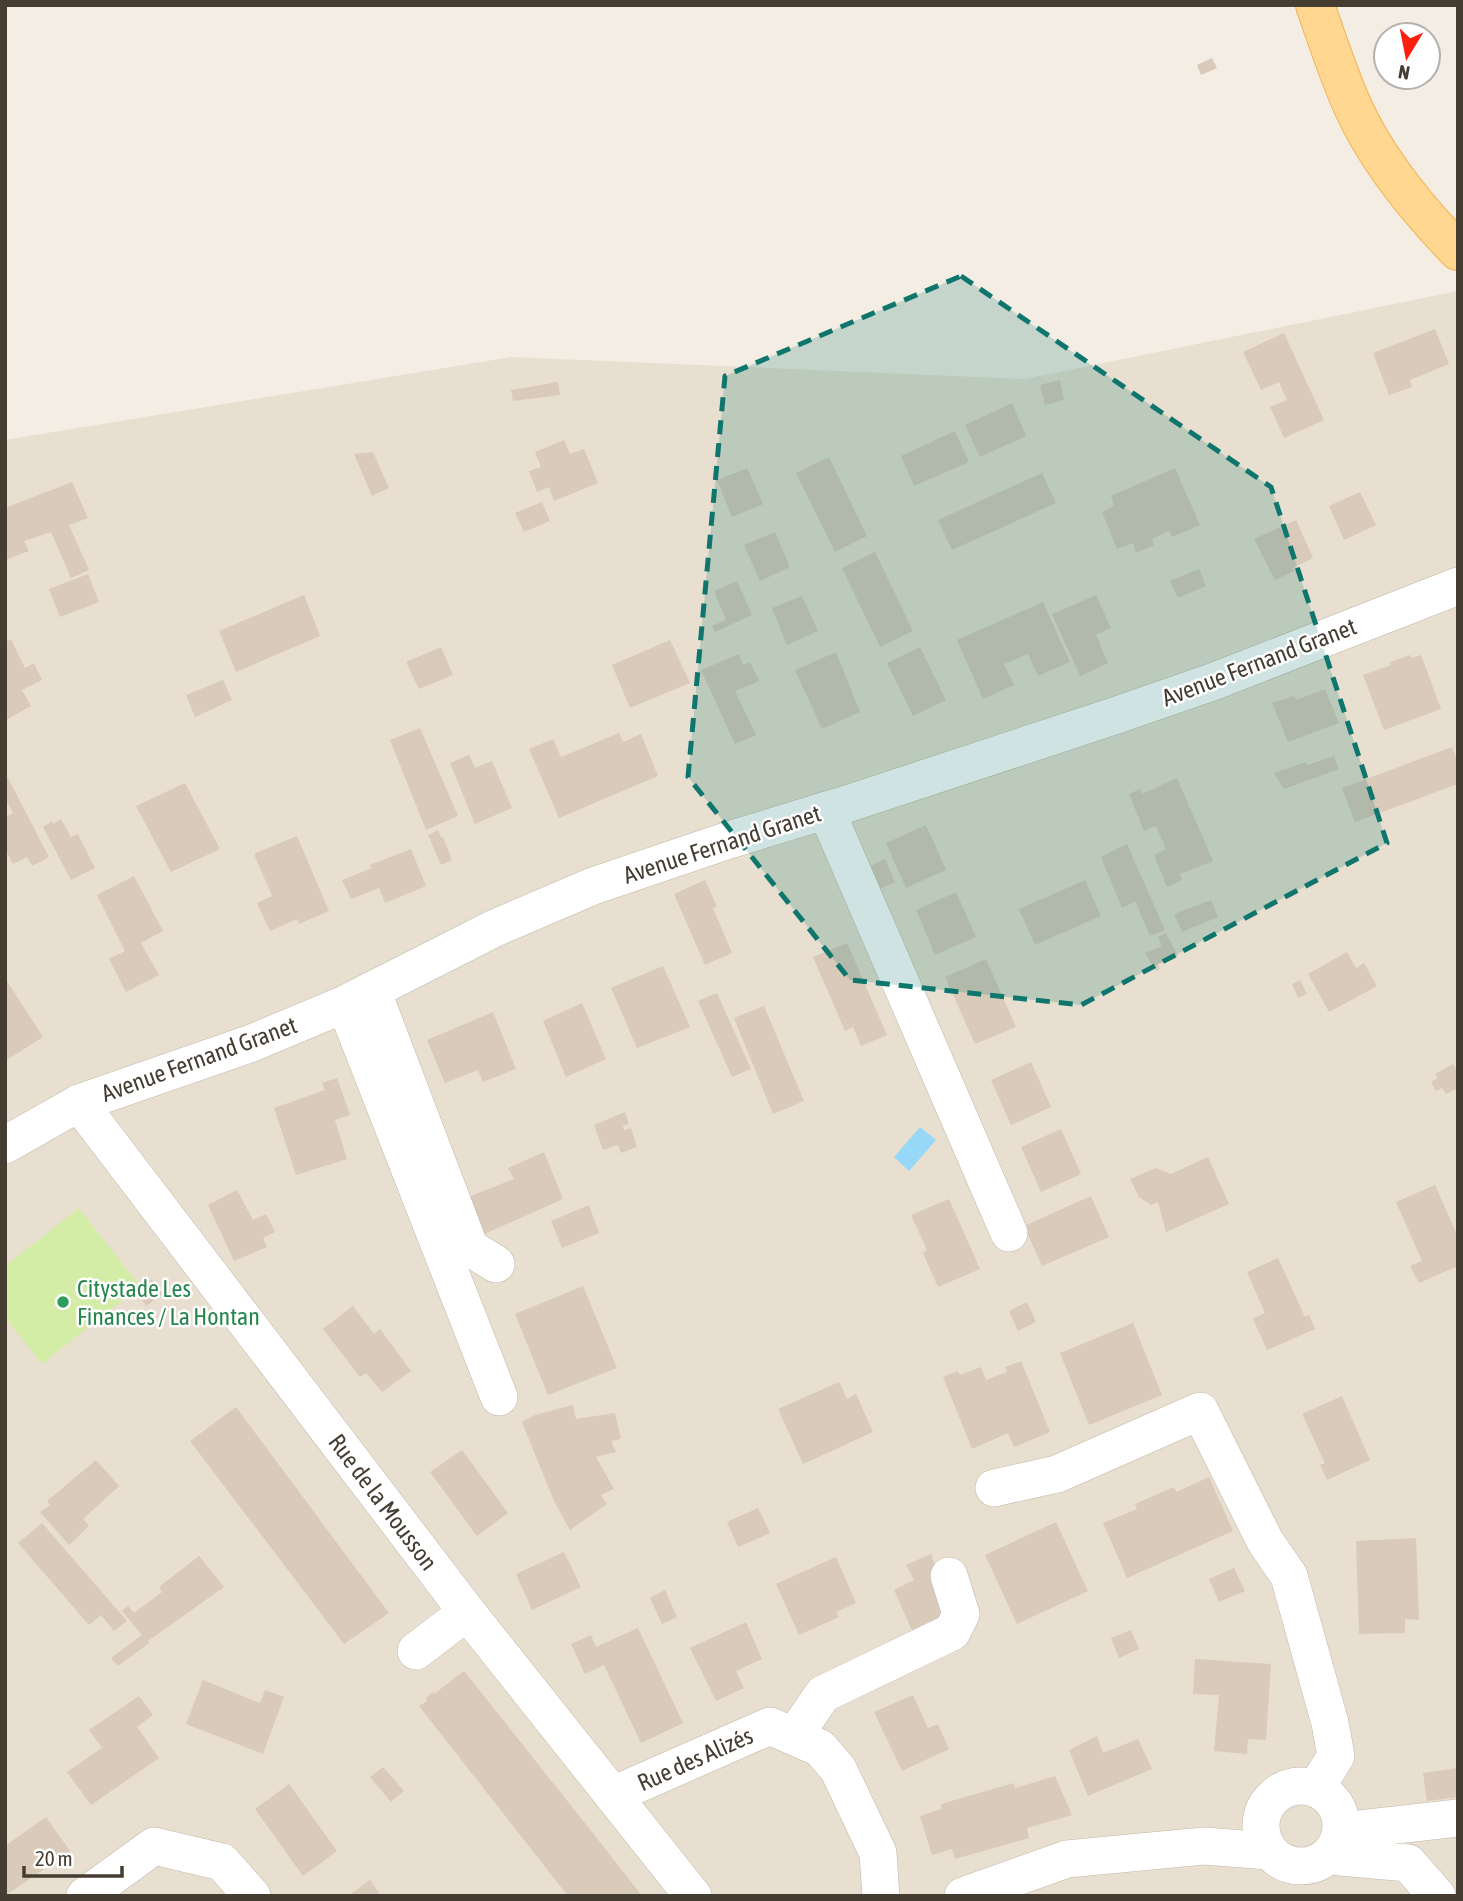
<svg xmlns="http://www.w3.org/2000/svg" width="1463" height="1901" font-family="'Asap Condensed',sans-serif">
<rect width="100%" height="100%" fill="#f3ede3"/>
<!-- residential -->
<path fill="#e8dfd0" d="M1458,291V1896H5V440L511,357L1025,379Z"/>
<!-- green -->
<path fill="#d3eda6" d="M79,1208L140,1286L42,1364L5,1318V1266Z"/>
<!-- water -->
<path fill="#97d8f8" d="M920,1127L936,1140L909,1171L894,1157Z"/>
<!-- building -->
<path fill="#d9caba" d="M1212,58L1217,68L1201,75L1197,65Z
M1435,329L1449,364L1410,380L1412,387L1389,395L1373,353Z
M1284,333L1324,420L1284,438L1270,407L1287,400L1279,382L1261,390L1243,352Z
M1060,380L1064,400L1045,405L1040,385Z
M558,382L560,395L513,401L511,390Z
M1012,403L1026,436L980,457L965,425Z
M955,431L969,462L914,486L901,456Z
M564,440L570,454L584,449L598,483L554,501L549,487L537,492L529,471L541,467L535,452Z
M373,452L389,488L372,496L354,454Z
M829,457L867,536L835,552L796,473Z
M747,468L763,504L732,517L717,480Z
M1175,468L1200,525L1172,537L1169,531L1152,539L1154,545L1136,553L1133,543L1117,549L1102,512L1114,506L1111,496Z
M1042,473L1056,503L952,550L938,520Z
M72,482L88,518L69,525L89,570L71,578L51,532L24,541L29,551L5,560V508Z
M1360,492L1376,525L1344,540L1329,506Z
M542,502L550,521L524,532L515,513Z
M1296,520L1313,558L1292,568L1294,571L1275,580L1254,539Z
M775,532L790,567L760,581L744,545Z
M875,552L913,631L880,647L842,568Z
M1199,569L1206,586L1178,598L1170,581Z
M88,574L99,602L60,617L49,589Z
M737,581L752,615L715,632L712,626L726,620L714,591Z
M304,595L320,636L236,672L219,631Z
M1096,595L1111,628L1096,635L1108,663L1080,676L1052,614Z
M802,596L818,631L787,645L772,608Z
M1043,602L1070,662L1038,676L1028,654L1004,664L1014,685L983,699L957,640Z
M11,639L25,668L34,663L42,680L22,690L31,706L6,720L5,642Z
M670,640L690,683L630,708L612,665Z
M441,647L453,675L419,689L406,662Z
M920,647L946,700L913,716L887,663Z
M836,652L860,712L822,729L795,670Z
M739,654L743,665L750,662L759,681L735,691L756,735L735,744L701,670Z
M1410,655L1411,658L1421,655L1441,709L1384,730L1363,675L1391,665L1390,662Z
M223,680L232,700L195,717L186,695Z
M1325,689L1339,723L1288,742L1272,703L1294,696L1296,700Z
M420,728L458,816L426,830L390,740Z
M619,733L623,742L641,734L658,776L559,818L529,749L553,739L561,757Z
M1452,747L1458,763V784L1355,822L1342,788Z
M469,755L475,768L492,761L512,808L475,824L450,763Z
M1334,756L1339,769L1284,789L1274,773L1306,762L1307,765Z
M8,778L49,857L32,866L27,857L13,864L5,849V817L13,813L5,798V779Z
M1177,778L1213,861L1180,874L1182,880L1167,887L1154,855L1166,849L1156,826L1144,831L1129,794L1140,789L1142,794Z
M185,783L220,849L171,872L136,806Z
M61,819L71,837L78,834L95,868L71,880L43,827L52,821L53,824Z
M926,825L946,870L906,888L886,843Z
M438,830L441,838L443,837L452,860L441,865L428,835Z
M297,836L329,911L299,924L297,919L270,931L257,903L272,896L254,854Z
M1127,844L1165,930L1150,936L1135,901L1122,908L1101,857Z
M411,849L426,886L385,903L379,888L351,899L342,880L372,868L370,865Z
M885,859L895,882L873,892L863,870Z
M134,876L163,931L141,943L159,975L126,992L109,959L125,951L97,895Z
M705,880L717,907L713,908L732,953L705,965L674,894Z
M1085,880L1101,916L1035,945L1019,909Z
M956,892L976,937L935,955L916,910Z
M1211,900L1218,917L1182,932L1174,914Z
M1166,933L1178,956L1158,964L1160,969L1156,971L1145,953L1162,946L1158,937Z
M847,943L887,1035L861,1046L853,1027L845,1031L813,957Z
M1347,952L1356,968L1364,963L1377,986L1329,1012L1308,974Z
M986,959L1016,1027L975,1044L945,977Z
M663,966L690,1027L637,1048L611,988Z
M5,978L43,1037L5,1061Z
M1300,980L1307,994L1298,998L1292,984Z
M717,993L751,1069L732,1077L698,1001Z
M582,1003L606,1059L566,1077L543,1021Z
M764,1006L804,1101L773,1114L734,1018Z
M493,1012L516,1069L483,1082L478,1070L445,1083L427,1040Z
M1031,1062L1051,1107L1011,1125L991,1080Z
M1453,1064L1458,1072V1088L1446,1094L1442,1088L1436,1091L1431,1082L1438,1078L1435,1074Z
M337,1078L350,1115L335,1120L347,1159L296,1175L274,1108L325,1090L322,1083Z
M625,1112L629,1124L623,1126L624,1130L631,1128L637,1147L621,1153L618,1145L603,1150L594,1125Z
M1061,1129L1081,1174L1041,1192L1021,1147Z
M544,1152L563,1199L482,1235L466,1198L514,1179L508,1168Z
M1208,1157L1229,1204L1166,1232L1158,1202L1151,1205L1139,1197L1130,1179L1156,1168L1171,1174Z
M1435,1185L1458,1237V1266L1419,1283L1410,1266L1422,1261L1396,1202Z
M237,1190L253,1220L266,1214L275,1232L263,1238L267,1247L234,1261L208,1205Z
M1091,1196L1109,1237L1042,1266L1024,1226Z
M949,1199L980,1269L938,1287L923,1253L927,1250L911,1215Z
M589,1205L599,1233L562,1248L551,1221Z
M1278,1258L1305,1317L1309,1315L1315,1329L1267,1350L1253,1319L1265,1313L1247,1272Z
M152,1279L163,1294L146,1306L136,1291Z
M583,1286L617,1368L548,1395L515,1314Z
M1027,1302L1036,1322L1018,1331L1009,1311Z
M353,1306L374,1334L380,1329L411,1371L382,1392L366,1373L360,1377L323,1329Z
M1133,1323L1162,1395L1089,1425L1060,1353Z
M1021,1361L1050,1432L1014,1447L1008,1433L972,1449L943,1377L958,1371L960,1375L981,1367L986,1380L1007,1372L1005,1367Z
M839,1382L847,1399L856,1394L873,1432L803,1464L778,1409Z
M1342,1396L1370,1460L1327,1480L1320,1465L1325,1463L1302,1414Z
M573,1405L576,1419L615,1413L621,1439L611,1441L616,1452L596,1457L614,1489L601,1495L607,1504L570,1530L554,1501L522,1422L535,1415Z
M236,1407L389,1613L344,1644L190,1441Z
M462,1450L508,1513L477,1536L430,1472Z
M96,1460L119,1486L83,1519L89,1526L69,1545L40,1512L50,1505L47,1501Z
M1209,1477L1233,1531L1127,1578L1103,1523L1137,1509L1135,1504L1174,1487L1176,1492Z
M758,1508L770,1533L738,1547L727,1522Z
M1056,1522L1088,1591L1017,1624L985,1555Z
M42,1523L127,1621L114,1631L101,1615L89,1625L18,1543Z
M1416,1538L1419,1620L1405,1619V1633L1359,1634L1356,1541Z
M564,1552L581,1587L532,1610L516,1574Z
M931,1554L954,1621L915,1637L894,1590L914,1580L906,1565Z
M199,1556L224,1587L148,1641L149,1643L118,1666L111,1658L142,1635L122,1611L128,1606L134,1613L162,1592L159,1587Z
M836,1557L856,1603L836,1612L839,1617L799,1635L776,1584Z
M1234,1568L1245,1591L1219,1602L1209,1579Z
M665,1590L677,1617L662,1624L650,1598Z
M746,1622L762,1659L736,1671L744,1688L716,1701L690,1648Z
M638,1628L683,1723L641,1743L604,1665L585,1674L571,1644L591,1635L596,1647Z
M1131,1630L1139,1649L1119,1658L1111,1638Z
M1195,1659L1271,1664L1266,1740L1248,1739L1247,1754L1214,1751L1219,1695L1193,1694Z
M464,1671L596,1837L642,1896H568L419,1706L427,1701L426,1698L432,1692L434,1694Z
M203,1680L260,1703L265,1690L284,1697L263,1754L186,1724Z
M913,1695L928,1728L938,1724L949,1749L902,1771L874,1712Z
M139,1696L153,1715L137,1727L159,1758L91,1805L67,1772L102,1748L89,1730Z
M1097,1736L1103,1753L1138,1739L1152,1769L1088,1796L1069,1750Z
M383,1767L404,1791L391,1802L370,1777Z
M1458,1768V1797L1427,1801L1423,1773Z
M1055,1776L1072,1815L1027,1828L1029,1838L955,1859L952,1849L932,1855L920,1816L941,1809V1804L1014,1783L1015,1788Z
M289,1784L337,1851L303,1876L255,1809Z
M46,1817L70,1851L5,1896V1846Z
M370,1880L381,1896H348Z"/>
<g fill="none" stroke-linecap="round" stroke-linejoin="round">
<defs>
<path id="minor" d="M826,810L1009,1233
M372,990L470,1248L496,1264
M345,1004L499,1397
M79,1103L467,1612L693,1896
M5,1145L79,1103L252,1043L345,1004L495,928L593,886L729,840L847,804L1114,716L1215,681L1458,586
M994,1488L1057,1474L1200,1411L1265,1541L1289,1576L1330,1723L1336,1756L1316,1788
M416,1651L467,1612
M794,1736L823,1694L952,1632L961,1614L949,1576
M1261 1826a40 40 0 1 1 80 0a40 40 0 1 1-80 0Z
M613,1795L770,1726L820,1748L838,1769L878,1853L881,1896
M1342,1831L1458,1818
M1329,1856L1408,1863L1437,1896
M85,1896L154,1846L222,1862L252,1896
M963,1896L1067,1859L1204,1846L1269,1851"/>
<path id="major" d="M1315,5C1327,39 1338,74 1353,107C1377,160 1417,209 1458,251"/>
</defs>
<!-- minor casing -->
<use href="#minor" stroke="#c3b7a7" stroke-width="38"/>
<!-- major casing -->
<use href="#major" stroke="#f0b554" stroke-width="40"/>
<!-- minor -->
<use href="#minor" stroke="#fff" stroke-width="37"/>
<!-- major -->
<use href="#major" stroke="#ffd790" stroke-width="38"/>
</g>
<!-- marked area -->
<path fill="#0f766e" fill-opacity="0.2" stroke="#0f766e" stroke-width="5" stroke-dasharray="14 9" stroke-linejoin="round" d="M961,276L1271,487L1387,843L1081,1005L850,980L688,777L725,376Z"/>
<!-- markers -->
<circle fill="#2e9e5b" stroke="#fff" stroke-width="2.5" cx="63" cy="1302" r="7"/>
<g text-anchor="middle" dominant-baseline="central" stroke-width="5" stroke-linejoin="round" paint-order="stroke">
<!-- street labels -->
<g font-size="24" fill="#463d32" stroke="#fff">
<text transform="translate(1259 662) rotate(-21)">Avenue Fernand Granet</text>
<text transform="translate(722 844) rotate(-18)">Avenue Fernand Granet</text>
<text transform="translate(199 1059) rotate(-20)">Avenue Fernand Granet</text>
<text transform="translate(383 1502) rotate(53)">Rue de la Mousson</text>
<text transform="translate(695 1759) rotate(-24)">Rue des Alizés</text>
</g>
<!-- leisure labels -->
<g font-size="24" fill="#27864d" stroke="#fff" text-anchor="start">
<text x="77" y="1288">Citystade Les<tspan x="77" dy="28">Finances / La Hontan</tspan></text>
</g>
</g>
<!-- border -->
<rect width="1463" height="1901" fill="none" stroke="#463d32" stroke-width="14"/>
<!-- north arrow -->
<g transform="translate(1407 56) rotate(190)"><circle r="33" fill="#ffffff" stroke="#b5b1ad" stroke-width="2"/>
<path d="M0-5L12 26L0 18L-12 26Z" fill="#ff1f0e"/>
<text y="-10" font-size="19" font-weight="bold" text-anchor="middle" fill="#463d32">N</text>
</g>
<!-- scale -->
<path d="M24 1866v10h98v-10" fill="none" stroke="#463d32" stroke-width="3.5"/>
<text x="35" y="1866" font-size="21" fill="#463d32" stroke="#ffffff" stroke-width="5" paint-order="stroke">20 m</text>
</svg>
